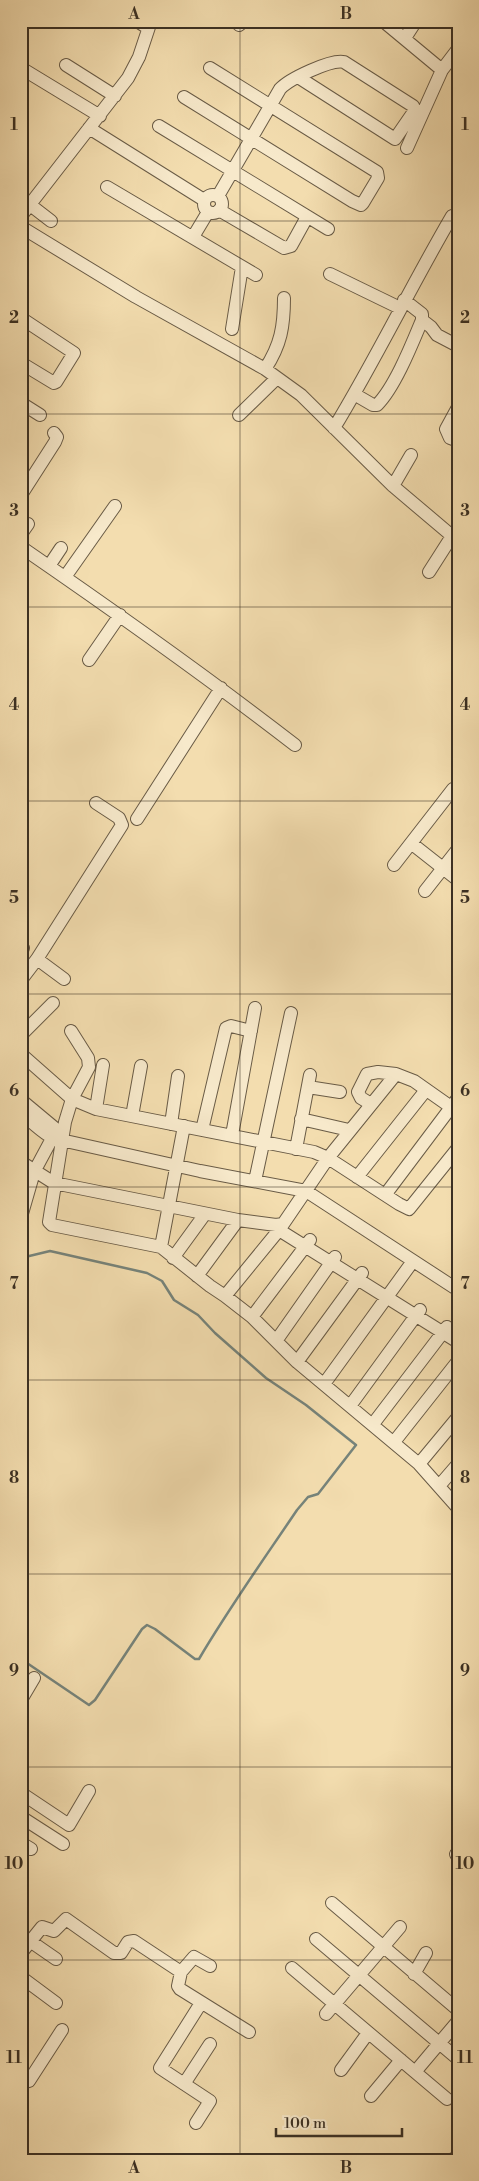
<svg xmlns="http://www.w3.org/2000/svg" width="479" height="2181" font-family="'Libre Bodoni',serif">
<rect width="100%" height="100%" fill="#f3ddaf"/>
<filter id="stains"><feTurbulence type="fractalNoise" baseFrequency=".004" numOctaves="4"/><feColorMatrix values="0 0 0 0 .2 0 0 0 0 .09 0 0 0 0 .02 0 0 0 .5 -.17"/></filter>
<radialGradient id="worn" r=".72"><stop offset=".6" stop-color="#630" stop-opacity="0"/><stop offset="1" stop-color="#630" stop-opacity=".3"/></radialGradient>
<g fill="none" stroke-linecap="round" stroke-linejoin="round">
<!-- stream -->
<path stroke="#76837a" stroke-width="2.5" d="M21,1258L50,1251L147,1273L162,1281L174,1300L198,1315L215,1333L266,1378L306,1405L356,1445L318,1494L308,1497L297,1510C264,1559 229,1608 199,1659H195L155,1629L147,1625L142,1629L95,1700L89,1705L21,1659"/>
<defs>
<path id="minor" d="M137,21L148,28
M383,21L442,70L458,49
M239,25L244,21
M405,38L416,21
M66,65L115,96
M21,68L100,116
M184,97L352,201L361,205L363,203L378,178L377,172L210,68
M159,126L328,229
M89,128L204,200
M407,148L442,70
M107,187L256,275
M204 204a9 9 0 1 1 18 0a9 9 0 1 1-18 0Z
M218,196L280,89C289,79 331,59 344,62L413,106L415,110L395,139L298,77
M29,204L51,221
M219,210L284,248L291,246L307,217
M21,216L128,78L139,57L151,21
M21,227L136,297L265,369L301,395L393,486L458,541
M193,237L208,212
M330,274L400,308
M21,318L74,353L56,382L54,383L21,363
M422,320L431,327L437,335L458,346
M232,329L242,267
M265,369C281,345 284,326 284,298
M354,394L373,405H377C395,387 412,344 422,320V314L404,300
M21,403L40,415
M458,407L446,429L450,438L458,441
M239,415L277,378
M334,428C376,359 411,286 452,216
M393,486L411,455
M21,495L55,442L57,437L54,433
M21,534L28,524
M21,547C114,611 206,676 295,745
M49,566L61,548
M429,572L452,536
M65,577L115,506
M89,660L120,615
M137,819L221,688
M411,843L458,880
M394,865L453,789L458,792
M425,891L458,849
M21,947L23,948
M37,959L64,979
M21,980L37,959L122,825L119,818L96,803
M71,1031L88,1058L89,1067L72,1099L65,1122L49,1222L52,1225L161,1247L210,1286L225,1296L279,1230L328,1158L399,1204L409,1209L458,1148
M21,1035L53,1003
M21,1054L72,1099L96,1109
M103,1065L96,1109L314,1152L328,1158L396,1074L414,1081L458,1112
M308,1087L340,1092
M21,1100L63,1135
M371,1104L361,1098L358,1092L367,1074L378,1072L396,1074
M21,1113C36,1125 50,1142 70,1142L200,1171L306,1191L458,1290
M132,1116L141,1066
M301,1119L349,1130
M171,1124L178,1076
M202,1130L226,1028L231,1026L251,1031
M232,1135L255,1008
M296,1149L310,1075
M21,1162L54,1183L238,1220L276,1225L283,1224
M357,1177L426,1090
M255,1181L291,1013
M385,1195L458,1098
M21,1217L34,1172L56,1131
M276,1225L279,1230L458,1342
M161,1247L184,1126
M173,1258L205,1214
M197,1276L238,1220
M225,1296L252,1317L297,1362L419,1464L458,1508
M252,1317L310,1240
M276,1341L335,1257
M297,1362L362,1273
M324,1384L413,1261
M350,1406L420,1310
M373,1424L447,1327
M394,1442L458,1361
M419,1464L458,1417
M439,1486L458,1464
M21,1700L34,1678
M21,1793L69,1825L89,1791
M21,1817L63,1844
M21,1843L31,1849
M456,1854L458,1857
M332,1903L458,2010
M316,1939L458,2059
M30,1941L56,1959
M21,1953L42,1927L54,1931L66,1919L114,1953H121L128,1942L134,1941L181,1972L178,1986L180,1989L249,2032
M292,1968L415,2072
M181,1972L194,1957L210,1966
M414,1974L426,1953
M21,1977L56,2003
M326,2014L400,1927
M341,2070L368,2033
M21,2083L29,2081L62,2030
M184,2084L210,2044
M371,2096L401,2060
M447,2099L415,2072L458,2021
M196,2123L210,2101L160,2068L201,2003
M451,2160L458,2157"/>
</defs>
<!-- minor casing -->
<use href="#minor" stroke="#695b46" stroke-width="14"/>
<!-- minor -->
<use href="#minor" stroke="#f7e9cb" stroke-width="12"/>
</g>
<!-- grid -->
<path fill="none" stroke="#3b3023" stroke-width="1" stroke-opacity="0.55" d="M240,21V2160M21,221H458M21,414H458M21,607H458M21,801H458M21,994H458M21,1187H458M21,1380H458M21,1574H458M21,1767H458M21,1960H458"/>
<!-- margin -->
<rect width="479" height="2181" fill="none" stroke="#f3ddaf" stroke-width="55"/>
<!-- scale -->
<path d="M276 2128v8h126v-8" fill="none" stroke="#3b3023" stroke-width="2.5"/>
<text x="284" y="2128" font-size="15" fill="#3b3023" stroke="#f7e9cb" stroke-width="4" paint-order="stroke">100 m</text>
<rect x="28" y="28" width="424" height="2126" fill="none" stroke="#3b3023" stroke-width="2"/>
<g font-size="16" text-anchor="middle" font-weight="bold" fill="#3b3023">
<text x="134" y="19">A</text>
<text x="346" y="19">B</text>
<text x="14" y="130">1</text>
<text x="465" y="130">1</text>
<text x="14" y="323">2</text>
<text x="465" y="323">2</text>
<text x="14" y="516">3</text>
<text x="465" y="516">3</text>
<text x="14" y="710">4</text>
<text x="465" y="710">4</text>
<text x="14" y="903">5</text>
<text x="465" y="903">5</text>
<text x="14" y="1096">6</text>
<text x="465" y="1096">6</text>
<text x="14" y="1289">7</text>
<text x="465" y="1289">7</text>
<text x="14" y="1483">8</text>
<text x="465" y="1483">8</text>
<text x="14" y="1676">9</text>
<text x="465" y="1676">9</text>
<text x="14" y="1869">10</text>
<text x="465" y="1869">10</text>
<text x="14" y="2063">11</text>
<text x="465" y="2063">11</text>
<text x="134" y="2173">A</text>
<text x="346" y="2173">B</text>
</g>
<rect width="100%" height="100%" filter="url(#stains)"/>
<rect width="100%" height="100%" fill="url(#worn)"/>
</svg>
